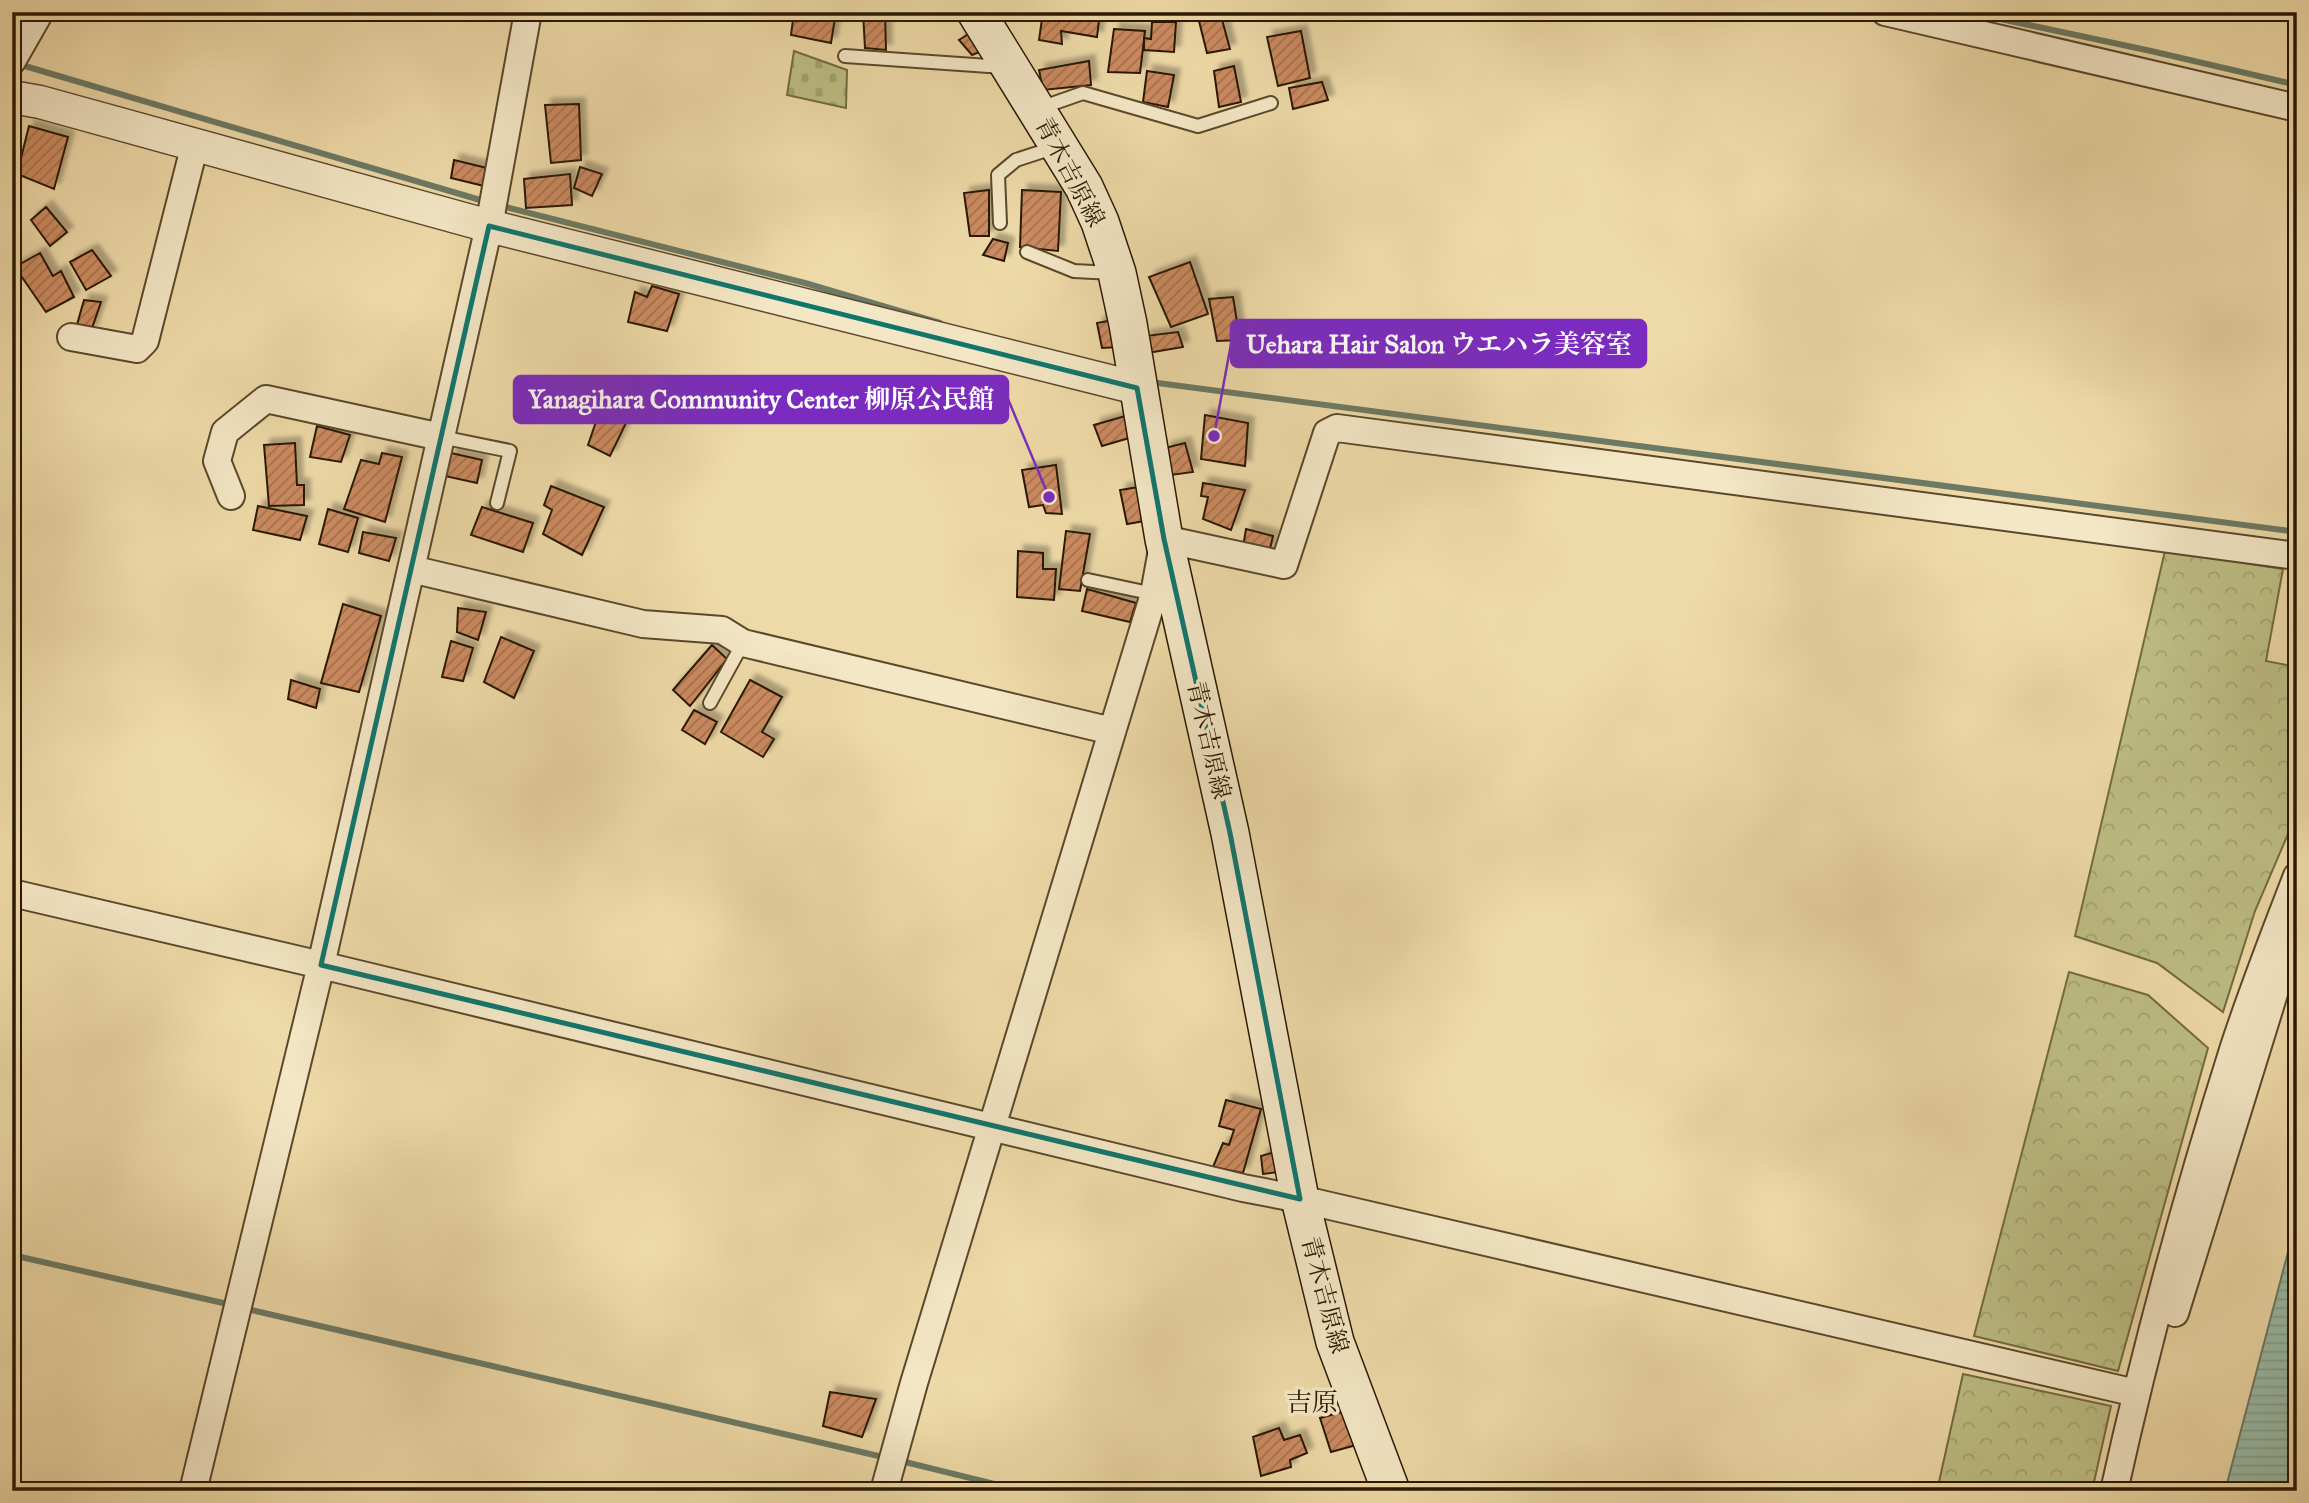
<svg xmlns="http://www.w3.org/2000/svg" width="2309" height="1503" font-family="'IM FELL Great Primer','Noto Serif JP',serif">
<defs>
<pattern id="forest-crowns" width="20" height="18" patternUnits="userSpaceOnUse" patternTransform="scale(1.75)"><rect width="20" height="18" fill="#bdbe84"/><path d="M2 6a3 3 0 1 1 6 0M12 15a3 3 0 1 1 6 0" fill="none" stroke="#a2a370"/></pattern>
<pattern id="cemetery-stones" width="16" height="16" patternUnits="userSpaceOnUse" patternTransform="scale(1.75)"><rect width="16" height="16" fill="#bdbe84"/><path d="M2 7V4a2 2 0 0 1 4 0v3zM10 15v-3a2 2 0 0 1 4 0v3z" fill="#a2a370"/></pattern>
<pattern id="water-rules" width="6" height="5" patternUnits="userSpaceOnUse" patternTransform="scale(1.75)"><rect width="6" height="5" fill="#99bba7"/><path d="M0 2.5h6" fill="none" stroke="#84a08e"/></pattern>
<pattern id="building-hatch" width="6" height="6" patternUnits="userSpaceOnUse" patternTransform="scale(1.75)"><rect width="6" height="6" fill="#cc8b61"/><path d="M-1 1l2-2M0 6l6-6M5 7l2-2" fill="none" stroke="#a6714e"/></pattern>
<filter id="shadow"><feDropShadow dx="6" dy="-6" stdDeviation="2" flood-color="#0004"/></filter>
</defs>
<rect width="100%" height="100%" fill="#eedaa8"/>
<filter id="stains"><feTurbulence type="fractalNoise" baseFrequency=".00286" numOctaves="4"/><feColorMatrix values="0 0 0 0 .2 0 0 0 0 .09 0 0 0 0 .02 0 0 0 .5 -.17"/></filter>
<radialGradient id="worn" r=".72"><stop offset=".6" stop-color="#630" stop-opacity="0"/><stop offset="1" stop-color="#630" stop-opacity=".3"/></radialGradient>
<!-- forest -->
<path fill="url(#forest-crowns)" stroke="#736b42" stroke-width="2" d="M2165,551L2283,569L2266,661L2297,667V813L2255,911L2223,1012L2157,963L2075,936Z
M2069,972L2148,995L2208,1048L2118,1371L1974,1336Z
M1963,1374L2111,1406L2092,1491H1937Z"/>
<!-- cemetery -->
<path fill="url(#cemetery-stones)" stroke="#736b42" stroke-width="2" d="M794,51L847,70L846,108L787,95Z"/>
<!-- water -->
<path fill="url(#water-rules)" stroke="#6c7a65" stroke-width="2" d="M2297,1218V1491H2225Z"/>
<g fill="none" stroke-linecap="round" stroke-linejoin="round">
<!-- stream -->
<path stroke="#6c7a65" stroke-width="6" d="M1968,12L2151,51L2297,85
M18,64L487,202
M498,205L805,283L940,323
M1150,382L2297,532
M12,1255L232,1305
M243,1308L887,1458
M901,1461L1023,1491"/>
</g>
<!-- building -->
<path fill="url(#building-hatch)" stroke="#291801" stroke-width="2" filter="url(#shadow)" d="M794,12H836L831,43L791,35Z
M863,12H885L886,50L865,48Z
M1043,12H1100L1097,37L1061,31L1062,44L1039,40Z
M1221,16L1230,49L1207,53L1199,21Z
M1152,22H1176L1174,52L1144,50V38L1151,39Z
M1114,29L1145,31L1140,73L1108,72Z
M1301,31L1310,78L1278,86L1267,37Z
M970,33L982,51L972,55L959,40Z
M1089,61L1091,85L1043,90L1039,70Z
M1234,66L1241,102L1219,107L1214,71Z
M1147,71L1174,75L1168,107L1143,102Z
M1322,82L1328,100L1293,109L1289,88Z
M579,104L581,160L551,163L545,105Z
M29,126L68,137L54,189L17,174Z
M454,160L487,168L484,186L451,178Z
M580,167L602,174L592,196L574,188Z
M570,174L572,205L526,208L524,179Z
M989,190V236H970L964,193Z
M1022,190L1061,192L1058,251L1020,247Z
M46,207L67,232L50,246L31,220Z
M993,239L1008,243L1004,261L983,255Z
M92,250L111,276L86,290L70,262Z
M40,253L53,276L61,271L74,297L46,312L15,267Z
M1190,262L1208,314L1171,327L1149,277Z
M652,286L679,294L667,331L628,322L635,292L647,297Z
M1233,297L1240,340L1217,341L1209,299Z
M84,300L101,302L91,331L76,328Z
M1113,320L1119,347L1102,348L1097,323Z
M1178,332L1183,347L1147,353L1145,336Z
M599,413L627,421L610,456L588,445Z
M1129,415L1136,436L1102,446L1094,425Z
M1205,415L1248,423L1245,466L1201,459Z
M317,426L350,435L341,462L310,457Z
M295,443L297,485H304V505L269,506L264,445Z
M1185,443L1193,472L1171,475L1165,448Z
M382,453L402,457L385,522L344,509L361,460L379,464Z
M451,453L482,460L477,483L445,476Z
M1056,465L1062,514L1046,513L1043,505L1029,507L1022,470Z
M1203,483L1245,490L1231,530L1203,519L1208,497L1201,496Z
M551,486L604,507L582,555L543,534L552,510L544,505Z
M1145,486L1151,520L1127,524L1120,490Z
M258,506L307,516L300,540L253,530Z
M482,507L533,523L523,552L471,535Z
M328,509L358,518L348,552L319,544Z
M1246,529L1273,536L1269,553L1243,547Z
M1066,531L1090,534L1080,591L1059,589Z
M363,532L396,538L389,561L359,553Z
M1018,551L1043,553V569H1056L1054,600L1017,597Z
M1087,589L1136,603L1130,622L1082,611Z
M343,604L381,616L359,692L321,683Z
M458,608L486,612L478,640L457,632Z
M501,637L534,651L514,698L484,682Z
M451,641L473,648L463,681L442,677Z
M712,645L727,659L690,706L673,690Z
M291,680L320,689L316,708L288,699Z
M750,680L782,697L762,732L774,739L763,757L721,732Z
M694,710L717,722L705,744L682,730Z
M1226,1100L1261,1109L1243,1173L1213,1167L1223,1143L1229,1145L1234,1130L1219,1126Z
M1275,1152L1279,1172L1263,1174L1261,1156Z
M830,1392L876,1399L862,1437L823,1426Z
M1342,1412L1356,1445L1331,1452L1320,1418Z
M1279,1428L1284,1440L1300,1435L1307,1453L1290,1460L1291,1467L1261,1476L1253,1437Z"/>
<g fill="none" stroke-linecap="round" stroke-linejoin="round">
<defs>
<path id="service" d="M845,56L1003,67
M1040,108L1083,93L1198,126L1271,103
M1000,223L998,175L1016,160L1056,147
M1027,252L1074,271L1113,273
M441,437L510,451L497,503
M1088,580L1154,594
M710,703L743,643"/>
<path id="minor" d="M1885,12L2297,108
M12,61L40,12
M71,337L137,349L145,341L195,144
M231,496L217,461L225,432L266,399L441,437
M411,569L643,624L722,630L743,643L1112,731
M12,893L321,965L1243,1188L1300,1199L2136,1393
M2175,1313L2290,942
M193,1491L321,965L489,226L528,12
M884,1491L914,1383L1154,594L1164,539L1284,565L1327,433L1337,428L2297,556
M2114,1491C2147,1342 2187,1195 2233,1050C2252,991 2275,933 2297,876"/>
<path id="tertiary" d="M12,97L40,102L489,226L1137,388"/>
<path id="secondary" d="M976,12L1084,187L1100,222L1117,273L1128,324L1164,539L1230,833L1300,1199L1335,1342L1391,1491"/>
</defs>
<!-- service casing -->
<use href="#service" stroke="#5a482b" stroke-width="16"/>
<!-- minor casing -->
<use href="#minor" stroke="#5a482b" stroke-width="30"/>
<!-- tertiary casing -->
<use href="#tertiary" stroke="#5a482b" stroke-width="35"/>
<!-- secondary casing -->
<use href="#secondary" stroke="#291801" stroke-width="40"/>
<!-- service -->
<use href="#service" stroke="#f4e7c6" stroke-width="12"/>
<!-- minor -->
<use href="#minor" stroke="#f4e7c6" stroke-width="26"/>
<!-- tertiary -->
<use href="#tertiary" stroke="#f4e7c6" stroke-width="32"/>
<!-- secondary -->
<use href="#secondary" stroke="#f4e7c6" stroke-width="37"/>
</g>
<!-- marked area -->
<path fill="none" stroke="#0f766e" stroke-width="5" stroke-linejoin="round" d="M489,226L1137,388L1164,539L1230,833L1300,1199L321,965Z"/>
<g text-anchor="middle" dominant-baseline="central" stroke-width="7" stroke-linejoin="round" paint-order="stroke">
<!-- street labels -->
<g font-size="24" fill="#291801" stroke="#f4e7c6">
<text transform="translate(1070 172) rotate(62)">青木吉原線</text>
<text transform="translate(1209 740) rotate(77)">青木吉原線</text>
<text transform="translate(1325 1295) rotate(75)">青木吉原線</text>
</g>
<!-- neighbourhood labels -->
<g font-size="26" fill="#291801" stroke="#f4e7c6">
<text x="1312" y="1402">吉原</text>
</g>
</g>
<!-- callouts -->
<path fill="none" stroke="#7b2cbf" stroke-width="2.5" d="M1214 436L1231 344M1049 497L1008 399"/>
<g fill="#7b2cbf" stroke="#f4e7c6" stroke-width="2.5">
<circle cx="1214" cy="436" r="7"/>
<circle cx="1049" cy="497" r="7"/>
</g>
<g fill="#7b2cbf" stroke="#7b2cbf" stroke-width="2.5">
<rect x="1231" y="320" width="415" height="47" rx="7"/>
<rect x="514" y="376" width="494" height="47" rx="7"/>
</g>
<g font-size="26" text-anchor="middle" font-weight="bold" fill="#fff">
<text x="1439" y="353">Uehara Hair Salon ウエハラ美容室</text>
<text x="761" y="408">Yanagihara Community Center 柳原公民館</text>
</g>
<!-- margin -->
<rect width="2309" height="1503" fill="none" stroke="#eedaa8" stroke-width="42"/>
<rect x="14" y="14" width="2281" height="1475" fill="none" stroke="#291801" stroke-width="3.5"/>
<rect x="21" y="21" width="2267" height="1461" fill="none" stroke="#291801" stroke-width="2"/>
<rect width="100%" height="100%" filter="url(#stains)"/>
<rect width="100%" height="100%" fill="url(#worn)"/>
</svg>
